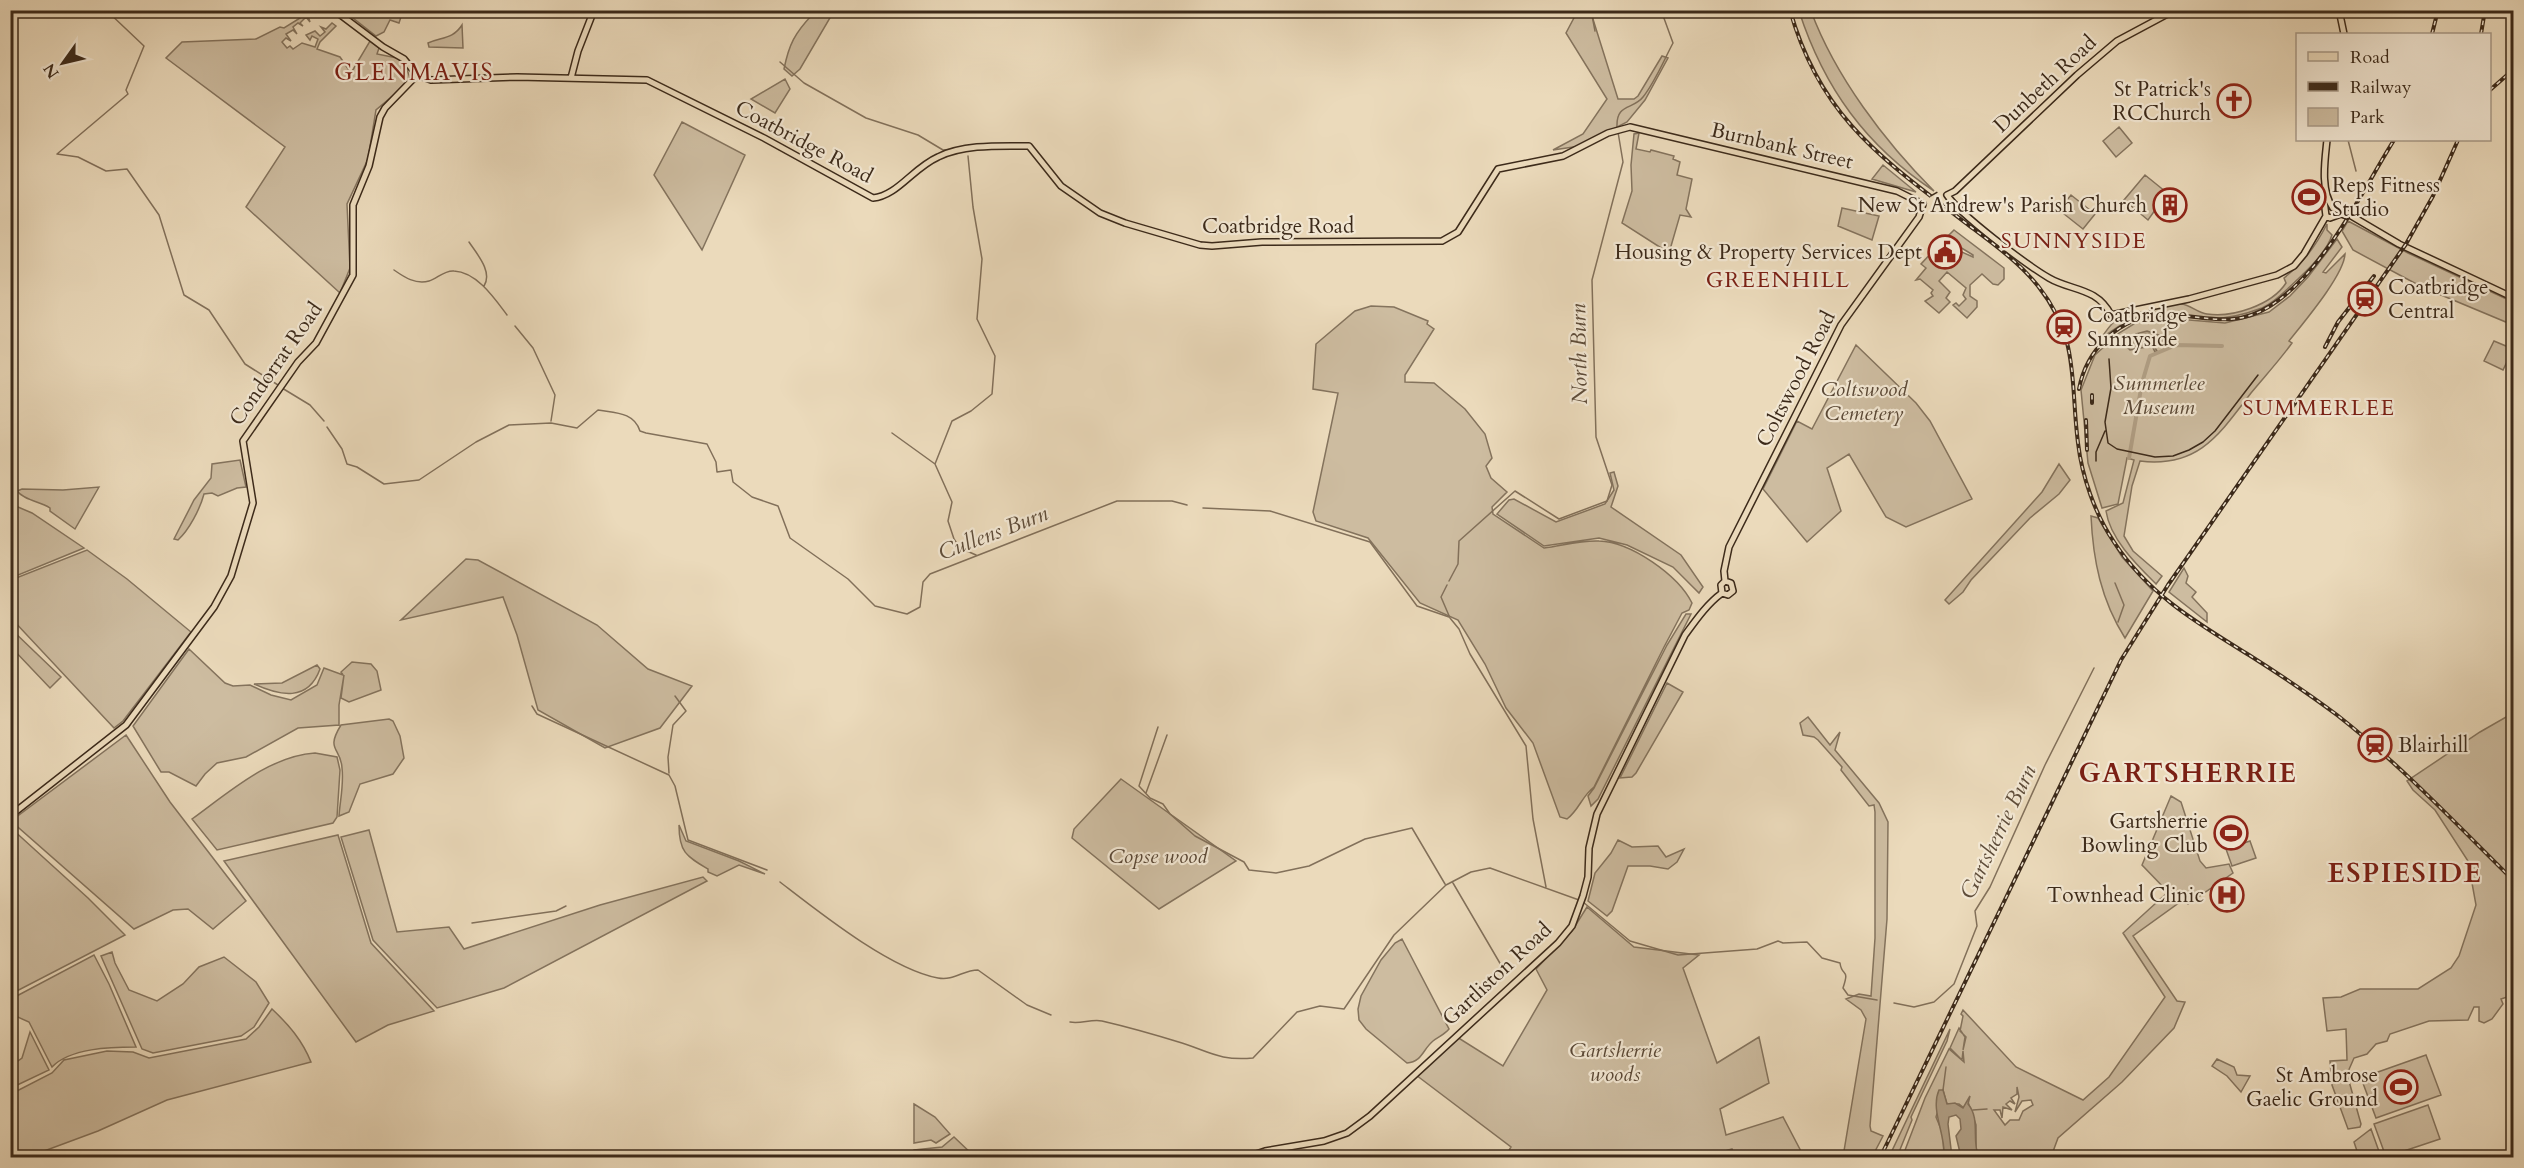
<svg xmlns="http://www.w3.org/2000/svg" width="2524" height="1168" font-family="Cardo,serif">
<rect width="100%" height="100%" fill="#ebdabb"/>
<filter id="stains"><feTurbulence type="fractalNoise" baseFrequency=".00333" numOctaves="4"/><feColorMatrix values="0 0 0 0 .2 0 0 0 0 .09 0 0 0 0 .02 0 0 0 .5 -.17"/></filter>
<radialGradient id="worn" r=".72"><stop offset=".6" stop-color="#630" stop-opacity="0"/><stop offset="1" stop-color="#630" stop-opacity=".3"/></radialGradient>
<!-- green -->
<path fill="#cdbca0" stroke="#84735d" stroke-width="1.5" fill-rule="evenodd" d="M313,10L308,16L310,22L306,17L300,23L303,26L298,23L293,27L297,34L293,30L286,34L291,41L286,38L282,42L287,48L290,46L293,49L302,43L315,47L318,39L312,36L310,40L306,35L315,31L320,36L325,32L321,27L326,29L332,23L336,26L320,42L317,49L340,57L351,73L370,41L379,48L377,54L397,58L405,64L410,78L408,83L376,110L368,159L347,204L350,268L340,293L246,207L285,147L166,58L182,42L256,39L280,27L284,28Z
M344,11H387L401,17L399,23L390,20L384,32L376,36Z
M812,11H834L800,69L792,76L784,69C789,44 795,33 812,15Z
M1575,11H1593L1592,16L1618,99H1634L1638,96L1662,56L1668,58L1645,100L1627,122L1580,146L1553,150L1583,134L1607,99L1566,33L1576,14Z
M1799,11H1811C1835,76 1885,142 1934,191C1866,146 1824,88 1799,11Z
M462,25L463,48L429,47L428,43C442,37 453,39 462,25Z
M785,79L790,89L775,113L751,99Z
M682,122L745,155L702,250L654,175Z
M2119,127L2132,143L2116,157L2103,141Z
M1639,133L1636,149L1650,152L1651,150L1674,156L1673,159L1680,162L1677,175L1692,179L1686,209L1691,217L1680,215L1669,253L1622,223L1632,191L1631,165L1634,134Z
M1883,165L1916,192L1872,179Z
M2145,175L2166,192L2155,203L2158,206L2148,220L2124,200Z
M2071,195L2095,214L2083,229L2059,210Z
M1842,208L1879,216L1872,240L1838,226Z
M2348,221L2408,253L2513,302V325L2422,287L2353,250L2342,231Z
M2327,224V230L2332,235C2327,251 2311,267 2298,279C2287,289 2276,302 2262,308C2246,314 2226,319 2208,319C2188,318 2169,311 2148,314C2129,318 2114,329 2099,340C2104,335 2108,327 2114,322C2124,313 2166,304 2181,304C2189,304 2198,313 2207,314C2232,318 2272,305 2286,283L2284,278C2304,262 2315,247 2327,224Z
M1954,230L2004,268V279L1998,285L1993,284L1982,274L1970,285V296L1977,301V307L1967,318L1953,305L1956,303L1959,306L1966,299L1963,295L1966,288L1947,272L1939,281L1950,292L1946,298L1950,302L1939,313L1925,301L1933,296L1931,293L1933,290L1920,279L1916,280L1926,268L1921,264L1935,249L1947,263L1962,252L1973,257V255L1960,247L1953,254L1948,250L1954,244L1947,237Z
M2337,239L2342,247L2323,272L2326,273L2345,254C2344,275 2304,322 2289,341L2292,343C2279,361 2265,376 2251,393C2219,435 2198,468 2140,461L2132,486L2124,536L2133,551L2162,576L2156,584C2137,565 2110,539 2106,511L2123,503L2134,460L2127,458L2118,504L2102,508L2088,463L2081,390L2095,355L2119,333L2137,322L2165,318L2225,323L2269,312L2290,296L2308,277Z
M1371,306L1394,307L1428,321L1427,324L1434,329L1405,375V382L1434,383L1465,409L1485,434L1492,458L1486,466L1491,478L1507,492L1492,507L1493,514L1544,548C1561,546 1581,540 1599,541C1631,542 1678,575 1692,603L1689,610L1682,613L1664,647L1594,787C1582,796 1579,810 1567,819L1560,817L1533,743L1506,708L1485,664L1458,620L1420,603L1368,538L1316,521L1313,512L1338,393L1313,389L1316,344L1355,311Z
M2494,341L2513,349L2503,370L2484,361Z
M1856,345L1916,403L1930,421L1972,499L1906,527L1886,517L1849,454L1827,468L1841,511L1807,542L1763,489L1797,421L1812,429Z
M240,460L246,487L237,488L218,496L212,493L204,494C200,509 189,530 178,540L174,539L194,500L211,478L212,464Z
M2059,464L2070,480L2059,494L2030,518L1971,580L1963,592L1949,604L1945,600L2042,492Z
M1614,472L1618,486L1611,507L1681,555L1703,587L1699,593L1673,567L1627,545L1599,538L1544,546L1497,514L1509,500L1514,499L1556,522L1605,504L1614,490L1610,473Z
M99,487L75,529L50,511V508C40,501 25,501 17,491L22,489L63,490Z
M11,504L32,513L84,548L11,578Z
M2091,516L2098,518L2122,557L2153,591L2125,638C2101,600 2093,560 2091,516Z
M87,550L127,579L191,632L123,721L114,728L11,618V580Z
M466,559L478,560L597,625L648,669L692,686L660,728L605,748L538,710L517,635L503,597L401,620Z
M2184,568L2188,576L2186,583L2196,592L2192,597L2207,613V622L2169,592Z
M1686,614H1691L1598,799L1591,806L1588,796L1594,788L1667,645Z
M11,629L61,677L50,688L11,647Z
M189,649L225,683L233,686L250,685L271,695L291,700L317,685L324,668L343,675L341,672L352,662L371,664L377,671L381,690L349,702L341,698L344,675L339,705V725L298,728L246,757L217,763L205,774L196,786L169,772H161L133,726Z
M317,665L320,669C308,702 280,696 254,684L282,683Z
M1667,683L1683,692L1636,773L1632,777L1620,778Z
M2513,713V1077L2507,1076V997L2501,999L2503,1004L2492,1019L2484,1023L2479,1021V1007H2474L2468,1020L2429,1021L2390,1034L2387,1041L2376,1044L2367,1054L2354,1058L2347,1074L2361,1124L2360,1127L2348,1129L2332,1085L2330,1061L2347,1060L2346,1029L2327,1031L2323,998L2341,997L2360,989H2418L2451,968L2459,956L2476,905L2468,861L2435,810L2413,790L2407,781L2480,732Z
M1808,717L1830,745L1840,732L1835,750L1879,803L1888,822L1887,919L1870,1126L1871,1131L1883,1136L1872,1157H1843L1866,1019L1861,1010L1846,999L1859,994L1871,996L1875,938V812L1874,805L1869,806L1841,770L1842,767L1818,740L1814,737L1803,735L1800,723Z
M389,719L393,721L400,736L404,758L393,774L360,784L349,812L339,816C340,801 344,784 342,768C341,747 325,751 341,725Z
M126,735L170,802L246,901L213,929L188,909L173,910L134,929L11,821Z
M315,753L337,757L340,770L337,817L333,823L217,850L192,819C228,793 269,756 315,753Z
M1121,779L1236,861L1159,909L1072,838L1074,829Z
M2171,796L2181,802L2200,861L2206,868L2229,864L2233,873L2188,904L2183,900L2133,936L2177,1001L2185,1002L2174,1028L2122,1082L2058,1138L2051,1157H1979L1976,1151V1125L1968,1102L1964,1108L1959,1104H1947L1943,1090C1937,1102 1940,1107 1936,1117L1943,1134L1944,1157L1902,1158L1925,1098L1949,1049L1964,1062L1963,1051L1962,1060L1950,1048L1959,1028L1965,1037L1963,1050L1966,1037L1960,1031L1963,1016L1961,1014L1963,1010L2016,1067L2083,1100L2109,1077L2165,997L2123,933L2168,892L2142,865ZM2017,1087L2019,1097L2015,1112L2022,1101L2031,1100L2033,1105L2023,1111L2019,1120H2010L2005,1125L1994,1110H2000L2002,1118L2003,1107L2012,1110L2006,1104L2010,1101L2015,1104L2011,1098L2017,1094Z
M2238,820L2245,840L2225,847L2218,827Z
M679,825L686,841L739,861L765,874L739,865L717,876L708,872V869C686,856 679,852 679,825Z
M11,828L88,898L125,935L11,994Z
M369,830L397,932L449,927L464,949L600,905L703,877L707,881L504,988L437,1008L373,940L341,837Z
M338,835L371,943L434,1011L388,1025L356,1042L224,861Z
M1618,840L1632,847L1658,846L1666,857L1684,849L1677,862L1668,869L1650,866H1628L1612,911L1607,916L1588,901L1595,873L1611,853Z
M2250,841L2256,858L2232,866L2226,849Z
M1587,907L1634,947L1699,955L1683,968L1717,1063L1759,1037L1769,1083L1720,1109L1726,1135L1783,1117L1804,1157H1735L1732,1149L1701,1158L1505,1157L1511,1147L1416,1075L1457,1037L1503,1066L1547,990L1536,969L1572,931Z
M1402,939L1449,1029C1444,1035 1438,1037 1433,1041C1423,1049 1422,1062 1407,1063L1366,1029L1359,1020L1358,1009L1361,996L1381,960L1395,943Z
M112,952L115,963L129,990L157,1001L183,984L199,967L224,957L256,982L269,1003L254,1027L241,1036L153,1053L142,1049L101,956Z
M94,955L109,984L136,1047C111,1047 70,1048 52,1067L29,1022L11,1014V999Z
M272,1009C289,1025 302,1040 311,1062L167,1100L98,1131L28,1157H11V1094L52,1073L64,1060L107,1051L133,1052L149,1058L246,1039L259,1027Z
M1950,1029L1947,1041L1911,1117L1912,1120L1897,1157H1889Z
M30,1032L49,1070L11,1088V1066L22,1058Z
M2426,1055L2441,1095L2376,1118L2361,1078Z
M2217,1059L2234,1067L2237,1075L2250,1076L2241,1092L2227,1076L2212,1066Z
M914,1104L935,1117L950,1134L936,1143L931,1140L914,1143Z
M2428,1105L2440,1139L2386,1157L2374,1124Z
M2371,1129L2381,1157H2359L2354,1142Z
M954,1137L975,1157H903L914,1150L942,1147Z"/>
<!-- water -->
<path fill="#b09e84" stroke="#82705a" stroke-width="1.5" d="M2147,331L2167,338L2154,346L2157,351L2155,352L2152,346L2130,350L2124,344L2136,334Z
M1939,1090H1943L1947,1104L1955,1103L1963,1108L1970,1096L1968,1104C1981,1119 1971,1142 1979,1157H1961L1956,1136L1961,1129L1960,1119L1956,1115L1949,1117L1948,1124L1952,1157H1944C1946,1135 1930,1110 1939,1090Z"/>
<g fill="none" stroke-linecap="round" stroke-linejoin="round">
<!-- stream -->
<path stroke="#82705a" stroke-width="1.5" d="M106,10L144,46L126,90L128,94L57,154L78,157L106,171L127,169L159,215L184,295L209,310L245,364L278,385
M1591,10L1595,31
M780,62L804,83L866,118L918,135L943,150L953,149
M1617,127C1616,103 1633,110 1643,97C1655,82 1664,60 1673,43L1661,10
M2348,140L2356,171
M968,156L973,207L982,259L977,319L995,356L992,394L971,411L952,421L935,464L952,502L948,521L954,539L960,548L976,555
M469,242C477,254 493,272 484,286
M394,270C404,277 416,285 429,281C437,279 444,270 454,271C477,272 495,299 507,315
M515,326L533,348L555,395L551,421
M282,388L310,405L324,421
M327,427L342,449L347,464L357,467L384,484L419,480L476,442L509,425L551,423L577,428L598,410C615,413 634,412 640,431L646,433L707,444L716,462L717,472L731,470L733,482L752,497L778,506L790,538L848,579L875,606L907,614L920,607L923,582L930,574L1117,501H1172L1187,505
M892,433L935,464
M1203,508L1270,511L1370,542L1417,606L1449,617
M1449,581L1458,564L1459,541L1515,491L1559,519L1607,501L1612,485L1596,437L1592,280L1623,162L1618,132
M2115,583L2124,605L2118,622
M1447,585L1441,597L1450,618L1459,629L1470,654L1526,746L1533,819L1546,887
M532,706L537,714L669,775L675,786L688,840L767,870
M1158,727L1139,786L1150,798L1163,804L1170,814L1195,836L1244,862L1249,870L1276,873L1309,866L1365,839L1412,828L1445,884
M669,773L668,757L673,725L686,711L675,696
M1146,793L1167,735
M780,882C819,912 890,969 938,978C954,981 963,970 978,970L1027,1005L1051,1015
M1453,883L1501,965
M1583,902L1630,941L1678,955L1757,949L1778,941L1783,943L1807,942L1822,958L1840,963C1842,978 1850,967 1843,988L1848,995L1877,1000
M472,923L556,911L566,906
M1894,1003L1914,1007L1934,1002L1954,984L1977,926L1975,911L1990,887L2045,765L2094,668
M1070,1022C1081,1024 1091,1019 1102,1021C1128,1027 1156,1035 1182,1043C1210,1052 1220,1061 1253,1058L1297,1012L1320,1006L1344,1009L1394,935L1446,885L1471,872L1490,868L1579,900
M1943,1090L1946,1067
M1973,1110L1987,1109"/>
<!-- canal -->
<path stroke="#b09e84" stroke-width="4" d="M2129,458L2142,383L2150,356L2176,345L2222,346"/>
<defs>
<path id="major" d="M334,10L383,47L404,59L417,75
M2339,10L2344,34
M417,75L431,80L517,77L647,80L764,138L873,198C897,196 913,168 938,157C964,144 1000,146 1029,146L1061,186L1100,213L1125,223L1200,245L1212,246L1262,242L1442,241L1458,232L1498,169L1563,156L1608,133L1630,127L1897,191L1923,204
M571,78L578,51L594,10
M2327,140C2325,160 2320,190 2333,208L2343,211L2399,244L2514,298
M2323,192L2326,216
M1947,195C1960,215 2027,265 2049,278C2071,291 2097,287 2111,315L2189,299L2277,275L2294,266L2304,254L2326,216
M1947,195L1955,191L2077,75L2117,41L2175,10
M2326,216L2330,218L2341,214L2347,216
M1722,593L1721,585L1725,581L1724,571L1729,547L1841,325L1919,217L1923,204
M10,816L126,725L214,607L231,576L253,503L243,441L298,362L316,343L353,275V205L369,166L380,117L385,108L417,75
M1244,1158L1265,1151L1324,1141L1347,1133L1370,1116L1558,943L1572,926L1583,896L1588,877L1589,848L1597,814L1685,635C1696,620 1707,604 1722,593L1728,595L1733,591L1731,583L1725,581"/>
</defs>
<!-- major casing -->
<use href="#major" stroke="#3c2a1a" stroke-width="8"/>
<!-- major -->
<use href="#major" stroke="#ebdabb" stroke-width="5"/>
<!-- tram -->
<path stroke="#3c2a1a" stroke-width="1.5" d="M2109,359L2111,388L2105,422L2108,443L2117,449L2155,457L2173,456L2189,450L2203,442L2215,431L2258,375
M2096,461V452L2105,431"/>
<defs>
<path id="rail" d="M1790,10C1820,118 1884,160 1967,224C1992,243 2018,261 2038,286C2080,339 2070,382 2078,443C2082,477 2095,514 2114,542C2148,594 2197,623 2249,655C2279,674 2309,694 2337,715C2401,765 2456,824 2514,881
M2432,34L2438,10
M2481,34L2485,10
M2490,90L2514,69
M2325,347L2338,322L2374,276
M2079,389C2086,350 2119,317 2160,315C2201,313 2230,331 2270,306C2324,272 2361,193 2394,140
M2092,395V403
M2086,420L2087,450
M1880,1158L2121,660L2168,585L2406,244L2433,196L2458,140"/>
</defs>
<!-- rail casing -->
<use href="#rail" stroke="#3c2a1a" stroke-width="4"/>
<!-- rail -->
<use href="#rail" stroke="#f2e7d3" stroke-width="1.5" stroke-dasharray="4.5" stroke-linecap="butt"/>
<defs>
<path id="major-bridge" d="M1932,199L1939,195"/>
</defs>
<!-- major-bridge casing -->
<use href="#major-bridge" stroke="#3c2a1a" stroke-width="8" stroke-linecap="butt"/>
<!-- major-bridge -->
<use href="#major-bridge" stroke="#ebdabb" stroke-width="5"/>
</g>
<!-- icons -->
<defs>
<symbol id="church-ring" viewBox="-11 -11 22 22"><circle r="9.5" fill="#f2e7d3" stroke="#8f2418" stroke-width="1.5"/><path d="M-1.2-6h2.4v3.5h3.3v2.4h-3.3V6h-2.4V-.1h-3.3v-2.4h3.3Z" fill="#8f2418"/></symbol>
<symbol id="stadium-ring" viewBox="-11 -11 22 22"><circle r="9.5" fill="#f2e7d3" stroke="#8f2418" stroke-width="1.5"/><path d="M0-5a6.5 5 0 1 0 0 10a6.5 5 0 1 0 0-10ZM-3.5-1.8h7v3.6h-7Z" fill="#8f2418"/></symbol>
<symbol id="building-ring" viewBox="-11 -11 22 22"><circle r="9.5" fill="#f2e7d3" stroke="#8f2418" stroke-width="1.5"/><path d="M-4-6H4V6H1V3H-1V6H-4ZM-2.5-4.3h1.7v1.8h-1.7ZM.8-4.3h1.7v1.8H.8ZM-2.5-1h1.7V.8h-1.7ZM.8-1h1.7V.8H.8Z" fill="#8f2418"/></symbol>
<symbol id="civic-ring" viewBox="-11 -11 22 22"><circle r="9.5" fill="#f2e7d3" stroke="#8f2418" stroke-width="1.5"/><path d="M-.6-6.5H3V-4.5H.6V-3L4-1V1h2V6H-6V1h2V-1L-.6-3ZM-1.2 2.5V6h2.4V2.5Z" fill="#8f2418"/></symbol>
<symbol id="station-ring" viewBox="-11 -11 22 22"><circle r="9.5" fill="#f2e7d3" stroke="#8f2418" stroke-width="1.5"/><path d="M-3-6H3Q5-6 5-4V2Q5 4 3 4L4.5 6H3L1.5 4h-3L-3 6H-4.5L-3 4Q-5 4-5 2V-4Q-5-6-3-6ZM-3.5-4v3h7v-3ZM-3.5 1v1.5H-2V1ZM2 1v1.5H3.5V1Z" fill="#8f2418"/></symbol>
<symbol id="hospital-ring" viewBox="-11 -11 22 22"><circle r="9.5" fill="#f2e7d3" stroke="#8f2418" stroke-width="1.5"/><path d="M-5-5h3v3.5h4V-5h3V5h-3V1.5h-4V5h-3Z" fill="#8f2418"/></symbol>
</defs>
<g fill-rule="evenodd">
<use href="#church-ring" x="2215" y="82" width="38" height="38"/>
<use href="#stadium-ring" x="2290" y="178" width="38" height="38"/>
<use href="#building-ring" x="2151" y="186" width="38" height="38"/>
<use href="#civic-ring" x="1926" y="233" width="38" height="38"/>
<use href="#station-ring" x="2346" y="280" width="38" height="38"/>
<use href="#station-ring" x="2045" y="308" width="38" height="38"/>
<use href="#station-ring" x="2356" y="726" width="38" height="38"/>
<use href="#stadium-ring" x="2212" y="814" width="38" height="38"/>
<use href="#hospital-ring" x="2208" y="876" width="38" height="38"/>
<use href="#stadium-ring" x="2382" y="1068" width="38" height="38"/>
</g>
<g text-anchor="middle" dominant-baseline="central" stroke-width="4.5" stroke-linejoin="round" paint-order="stroke">
<!-- street labels -->
<g font-size="21" fill="#3c2a1a" stroke="#f2e7d3">
<text transform="translate(2045 84) rotate(-43)">Dunbeth Road</text>
<text transform="translate(804 142) rotate(28)">Coatbridge Road</text>
<text transform="translate(1782 146) rotate(13)">Burnbank Street</text>
<text x="1278" y="226">Coatbridge Road</text>
<text transform="translate(276 364) rotate(-55)">Condorrat Road</text>
<text transform="translate(1796 379) rotate(-63)">Coltswood Road</text>
<text transform="translate(1497 974) rotate(-43)">Gartliston Road</text>
</g>
<!-- poi labels -->
<g font-size="21" fill="#3c2a1a" stroke="#f2e7d3" text-anchor="end">
<text x="2211" y="89">St Patrick's<tspan x="2211" dy="24">RCChurch</tspan></text>
<text x="2332" y="185" text-anchor="start">Reps Fitness<tspan x="2332" dy="24">Studio</tspan></text>
<text x="2147" y="205">New St Andrew's Parish Church</text>
<text x="1922" y="252">Housing &amp; Property Services Dept</text>
<text x="2388" y="287" text-anchor="start">Coatbridge<tspan x="2388" dy="24">Central</tspan></text>
<text x="2087" y="315" text-anchor="start">Coatbridge<tspan x="2087" dy="24">Sunnyside</tspan></text>
<text x="2398" y="745" text-anchor="start">Blairhill</text>
<text x="2208" y="821">Gartsherrie<tspan x="2208" dy="24">Bowling Club</tspan></text>
<text x="2204" y="895">Townhead Clinic</text>
<text x="2378" y="1075">St Ambrose<tspan x="2378" dy="24">Gaelic Ground</tspan></text>
</g>
<!-- park labels -->
<g font-size="21" font-style="italic" fill="#594735" stroke="#f2e7d3">
<text x="2159" y="383">Summerlee<tspan x="2159" dy="24">Museum</tspan></text>
<text x="1864" y="389">Coltswood<tspan x="1864" dy="24">Cemetery</tspan></text>
<text x="1158" y="856">Copse wood</text>
<text x="1615" y="1050">Gartsherrie<tspan x="1615" dy="24">woods</tspan></text>
</g>
<!-- neighbourhood labels -->
<g font-size="22" letter-spacing="1.5" fill="#7a1f14" stroke="#f2e7d3">
<text x="2074" y="241">SUNNYSIDE</text>
<text x="1778" y="280">GREENHILL</text>
<text x="2319" y="408">SUMMERLEE</text>
</g>
<!-- water labels -->
<g font-size="22" font-style="italic" fill="#5f4d3a" stroke="#f2e7d3">
<text transform="translate(1579 354) rotate(-91)">North Burn</text>
<text transform="translate(993 533) rotate(-21)">Cullens Burn</text>
<text transform="translate(1998 832) rotate(-64)">Gartsherrie Burn</text>
</g>
<!-- quarter labels -->
<g font-size="24" letter-spacing="1.5" fill="#7a1f14" stroke="#f2e7d3">
<text x="414" y="72">GLENMAVIS</text>
</g>
<!-- district labels -->
<g font-size="27" font-weight="bold" letter-spacing="1.5" fill="#7a1f14" stroke="#f2e7d3">
<text x="2188" y="773">GARTSHERRIE</text>
<text x="2405" y="873">ESPIESIDE</text>
</g>
</g>
<!-- margin -->
<rect width="2524" height="1168" fill="none" stroke="#ebdabb" stroke-width="36"/>
<rect x="12" y="12" width="2500" height="1144" fill="none" stroke="#3c2a1a" stroke-width="3"/>
<rect x="18" y="18" width="2488" height="1132" fill="none" stroke="#3c2a1a" stroke-width="1.5"/>
<!-- legend -->
<rect x="2296" y="33" width="195" height="108" fill="#f2e7d3" stroke="#a99b89" stroke-width="1.5"/>
<rect x="2308" y="52" width="30" height="9" fill="#ebdabb" stroke="#a99b89" stroke-width="1.5"/>
<text x="2350" y="63" font-size="18" fill="#3c2a1a">Road</text>
<rect x="2308" y="82" width="30" height="9" fill="#3c2a1a" stroke="#a99b89" stroke-width="1.5"/>
<text x="2350" y="93" font-size="18" fill="#3c2a1a">Railway</text>
<rect x="2308" y="108" width="30" height="18" fill="#cdbca0" stroke="#a99b89" stroke-width="1.5"/>
<text x="2350" y="123" font-size="18" fill="#3c2a1a">Park</text>
<!-- north arrow -->
<g transform="translate(63 63) rotate(236)" stroke="#f2e7d3" stroke-width="4.5" paint-order="stroke">
<path d="M0-4.5L10 22L0 15L-10 22Z" fill="#3c2a1a"/>
<text y="-9" font-size="16" font-weight="bold" text-anchor="middle" fill="#3c2a1a">N</text>
</g>
<rect width="100%" height="100%" filter="url(#stains)"/>
<rect width="100%" height="100%" fill="url(#worn)"/>
</svg>
